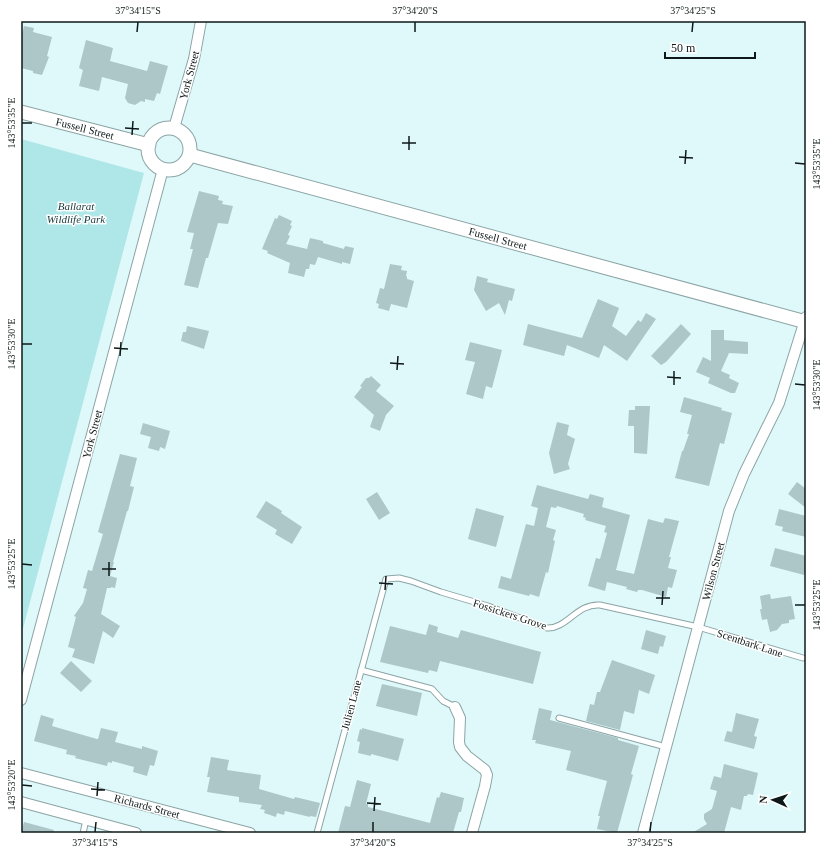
<svg xmlns="http://www.w3.org/2000/svg" width="827" height="854" viewBox="0 0 827 854" font-family="'Times New Roman',serif">
	<style>
		.green { fill: #afe7e9 }
		.building { fill: #adc6c7 }
		.lines { fill: none; stroke-linecap: round; stroke-linejoin: round }
		.service-casing { stroke: #8ca4a5; stroke-width: 7 }
		.minor-casing { stroke: #8ca4a5; stroke-width: 12 }
		.tertiary-casing { stroke: #8ca4a5; stroke-width: 15 }
		.service { stroke: #fff; stroke-width: 5 }
		.minor { stroke: #fff; stroke-width: 10 }
		.tertiary { stroke: #fff; stroke-width: 13 }
		.ticks { fill: none; stroke: #0e1818; stroke-width: 1.5 }
		.labels { text-anchor: middle; dominant-baseline: central; stroke-width: 3; stroke-linejoin: round; paint-order: stroke }
		.street-label { font-size: 11px; fill: #0e1818; stroke: #fff }
		.park-label { font-size: 11px; font-style: italic; fill: #18393b; stroke: #fff }
		.neatline { fill: none; stroke: #0e1818; stroke-width: 1.5 }
		.ticks-label { font-size: 10px; text-anchor: middle; fill: #0e1818 }
	</style>
	<rect width="100%" height="100%" fill="#dff9fa"/>
	<polygon class="green" points="21,139 144,173 21,636"/>
	<g class="building">
		<polygon points="24,26 34,28 33,32 52,37 47,56 49,57 42,75 33,73 33,71 21,68 21,38"/>
		<polygon points="86,40 113,48 110,61 147,71 150,61 168,66 160,94 157,93 154,101 145,99 145,102 141,101 135,105 128,103 125,98 128,84 102,77 99,91 79,86 83,70 79,68"/>
		<polygon points="199,191 219,196 218,200 223,201 222,204 233,206 228,224 218,223 208,258 206,258 198,288 184,285 193,249 190,249 194,233 187,232"/>
		<polygon points="279,215 292,221 290,225 292,226 288,235 290,236 286,244 307,249 310,238 323,241 323,243 344,249 345,246 354,248 350,264 342,262 342,264 318,257 315,265 310,264 309,269 306,269 304,277 288,273 290,263 267,253 268,251 262,249 275,218 277,219"/>
		<polygon points="390,264 402,266 401,270 407,271 406,276 407,277 407,279 414,281 407,308 391,304 389,311 378,308 379,304 376,303 380,288 384,289"/>
		<polygon points="477,276 488,279 487,282 515,289 512,301 509,300 505,315 499,303 486,311 474,290"/>
		<polygon points="598,299 619,308 612,326 626,336 638,320 641,322 646,313 656,319 627,361 604,345 599,358 567,345 564,356 523,345 528,324 582,338"/>
		<polygon points="681,324 691,334 666,362 661,365 651,356"/>
		<polygon points="187,326 209,331 204,349 181,341 183,332 186,332"/>
		<polygon points="711,330 724,330 724,340 748,342 748,354 729,353 721,371 730,375 729,378 739,383 735,393 731,393 708,383 710,378 696,372 703,357 711,361"/>
		<polygon points="470,342 502,350 492,388 486,386 483,399 466,394 475,362 465,360"/>
		<polygon points="371,376 381,385 376,391 394,406 386,415 380,431 370,427 374,415 354,397 362,387 360,386 366,378 369,378"/>
		<polygon points="684,397 722,408 721,410 732,413 724,444 720,443 709,486 675,478 682,451 683,451 689,434 687,434 692,415 680,412"/>
		<polygon points="635,406 650,406 647,454 634,453 634,426 628,426 629,410 635,410"/>
		<polygon points="557,422 569,425 567,435 575,439 568,464 570,469 554,474 549,453"/>
		<polygon points="143,423 170,431 165,449 160,447 159,451 148,448 151,437 140,434"/>
		<polygon points="120,454 137,458 130,486 134,487 128,511 127,511 113,562 114,562 110,576 117,578 115,588 111,587 111,588 107,588 101,614 120,626 113,638 103,631 94,664 72,657 75,649 68,647 76,617 74,616 83,603 87,589 83,588 88,570 92,571 103,534 98,532"/>
		<polygon points="797,482 806,489 806,508 788,494"/>
		<polygon points="537,485 588,499 590,494 604,498 602,507 630,515 616,570 634,574 648,519 663,523 665,518 679,521 669,557 671,557 668,568 677,570 672,588 668,587 666,597 642,590 638,590 637,592 626,589 627,587 607,582 605,591 588,586 596,558 600,559 607,533 604,532 606,526 585,520 586,518 583,517 584,514 557,506 556,508 551,507 546,527 556,530 553,540 555,541 548,573 546,572 539,597 530,594 529,596 498,588 501,576 511,579 526,524 534,526 538,508 531,506"/>
		<polygon points="377,492 390,513 379,520 366,499"/>
		<polygon points="266,501 282,511 281,513 302,527 292,544 275,534 277,530 256,517"/>
		<polygon points="476,508 504,516 496,547 468,539"/>
		<polygon points="779,509 806,516 806,537 782,531 783,527 775,525"/>
		<polygon points="775,548 806,556 806,569 804,575 770,566"/>
		<polygon points="770,594 771,599 791,596 795,619 789,620 789,623 782,624 777,630 770,632 767,619 762,620 760,609 762,609 760,596"/>
		<polygon points="429,624 438,627 437,632 458,638 461,630 541,652 533,684 440,661 437,672 429,670 428,673 380,662 390,626 426,635"/>
		<polygon points="646,630 666,636 663,647 660,646 658,654 641,649"/>
		<polygon points="612,660 655,675 649,694 639,690 634,714 624,711 620,730 586,721 590,704 594,705 597,692 600,692"/>
		<polygon points="71,661 92,681 81,692 60,673"/>
		<polygon points="382,684 422,693 417,716 376,706"/>
		<polygon points="539,708 552,711 550,720 618,738 618,740 639,746 631,774 633,775 617,833 597,829 600,816 598,816 607,781 566,770 571,751 535,743 536,740 532,740"/>
		<polygon points="736,713 759,719 754,736 757,737 754,749 724,741 727,731 732,732"/>
		<polygon points="41,715 54,719 52,726 97,739 98,739 101,728 118,732 115,742 142,749 142,746 158,751 154,766 150,765 147,776 133,772 134,767 112,761 112,763 108,762 107,766 75,758 76,756 66,754 67,750 34,741"/>
		<polygon points="362,728 404,739 398,761 371,754 371,756 358,753 360,742 357,741 360,729 362,730"/>
		<polygon points="211,757 229,760 227,770 261,775 259,789 294,799 295,797 320,803 316,817 310,816 310,817 285,811 284,815 277,813 276,817 264,813 265,810 260,809 262,805 239,802 239,797 207,792 210,777 207,777"/>
		<polygon points="724,764 758,773 753,795 748,794 747,796 744,796 741,810 731,807 724,833 692,833 707,824 704,819 704,814 712,809 717,791 710,789 714,776 721,778"/>
		<polygon points="357,780 371,784 366,804 368,804 368,807 430,823 437,797 439,798 441,792 464,798 461,812 459,812 453,833 338,833 345,806 350,807"/>
		<polygon points="24,822 54,830 53,833 21,833"/>
	</g>
	<g class="lines">
		<g class="service-casing">
			<g id="service">
				<polyline points="361,670 432,689 443,701 455,707"/>
				<polyline points="559,718 666,747"/>
				<polyline points="83,833 86,820"/>
				<path d="M 317,833 L 386,579 L 399,578 L 411,581 L 441,592 L 488,606 L 547,628 C 567,629 577,603 600,605 L 698,627 L 803,658"/>
			</g>
		</g>
		<g class="minor-casing">
			<g id="minor">
				<polyline points="174,128 194,59 201,21"/>
				<polyline points="21,700 163,169"/>
				<polyline points="455,707 460,718 459,742 460,747 467,756 485,770 487,775 485,786 472,833"/>
				<polyline points="21,773 250,833"/>
				<polyline points="21,802 136,833"/>
				<polyline points="643,833 729,511 744,474 779,403 806,317"/>
			</g>
		</g>
		<g class="tertiary-casing">
			<g id="tertiary">
				<path id="s1" d="M 21,112 L 149,145"/>
				<circle cx="169" cy="149" r="21"/>
				<path id="s2" d="M 190,155 L 806,322"/>
			</g>
		</g>
		<use href="#service" class="service"/>
		<use href="#minor" class="minor"/>
		<use href="#tertiary" class="tertiary"/>
	</g>
	<path class="ticks" d="M 137,32 L 138,22M 415,32 L 415,22M 692,32 L 693,22M 22,123 L 32,123M 125,128 L 139,129M 132,135 L 133,121M 402,143 L 416,143M 409,150 L 409,136M 679,157 L 693,158M 795,163 L 805,164M 685,164 L 686,150M 22,344 L 32,344M 114,348 L 128,349M 120,356 L 121,342M 390,363 L 404,364M 397,370 L 398,356M 667,377 L 681,378M 795,384 L 805,385M 674,385 L 674,371M 22,564 L 32,565M 102,569 L 116,569M 109,576 L 109,562M 379,583 L 393,584M 385,590 L 386,576M 656,598 L 670,598M 662,605 L 663,591M 795,605 L 805,605M 22,785 L 32,786M 91,789 L 105,790M 97,796 L 98,782M 367,803 L 381,804M 374,811 L 375,797M 95,832 L 96,822M 373,832 L 373,822M 650,832 L 651,822"/>
	<g class="labels">
		<g class="street-label">
			<text transform="translate(189 75) rotate(-75)">York Street</text>
			<text stroke="none"><textPath href="#s1" startOffset="66">Fussell Street</textPath></text>
			<text stroke="none"><textPath href="#s2" startOffset="319">Fussell Street</textPath></text>
			<text transform="translate(92 434) rotate(-75)">York Street</text>
			<text transform="translate(713 571) rotate(-75)">Wilson Street</text>
			<text transform="translate(510 614) rotate(18)">Fossickers Grove</text>
			<text transform="translate(750 643) rotate(18)">Scentbark Lane</text>
			<text transform="translate(351 705) rotate(-75)">Julien Lane</text>
			<text transform="translate(147 806) rotate(15)">Richards Street</text>
		</g>
		<g class="park-label">
			<text x="76" y="206">Ballarat<tspan x="76" dy="13">Wildlife Park</tspan></text>
		</g>
	</g>
	<rect width="827" height="854" fill="none" stroke="#ffffff" stroke-width="44"/>
	<g transform="translate(773 800) rotate(273)" stroke="#ffffff" stroke-width="3" paint-order="stroke">
	<path d="M0-3L7 15L0 10L-7 15Z" fill="#0e1818"/>
	<text y="-6" font-size="11" font-weight="bold" text-anchor="middle" fill="#0e1818">N</text>
	</g>
	<path d="M665 52v6h90v-6" fill="none" stroke="#0e1818" stroke-width="2"/>
	<text x="671" y="52" font-size="12" fill="#0e1818" stroke="#ffffff" stroke-width="3" paint-order="stroke">50 m</text>
	<rect x="22" y="22" width="783" height="810" class="neatline"/>
	<g class="ticks-label">
		<text x="138" y="14">37°34'15"S</text>
		<text x="415" y="14">37°34'20"S</text>
		<text x="693" y="14">37°34'25"S</text>
		<text transform="translate(11 123) rotate(-90)" y="4">143°53'35"E</text>
		<text transform="translate(816 164) rotate(-90)" y="4">143°53'35"E</text>
		<text transform="translate(11 344) rotate(-90)" y="4">143°53'30"E</text>
		<text transform="translate(816 385) rotate(-90)" y="4">143°53'30"E</text>
		<text transform="translate(11 564) rotate(-90)" y="4">143°53'25"E</text>
		<text transform="translate(816 605) rotate(-90)" y="4">143°53'25"E</text>
		<text transform="translate(11 785) rotate(-90)" y="4">143°53'20"E</text>
		<text x="95" y="846">37°34'15"S</text>
		<text x="373" y="846">37°34'20"S</text>
		<text x="650" y="846">37°34'25"S</text>
	</g>
</svg>
